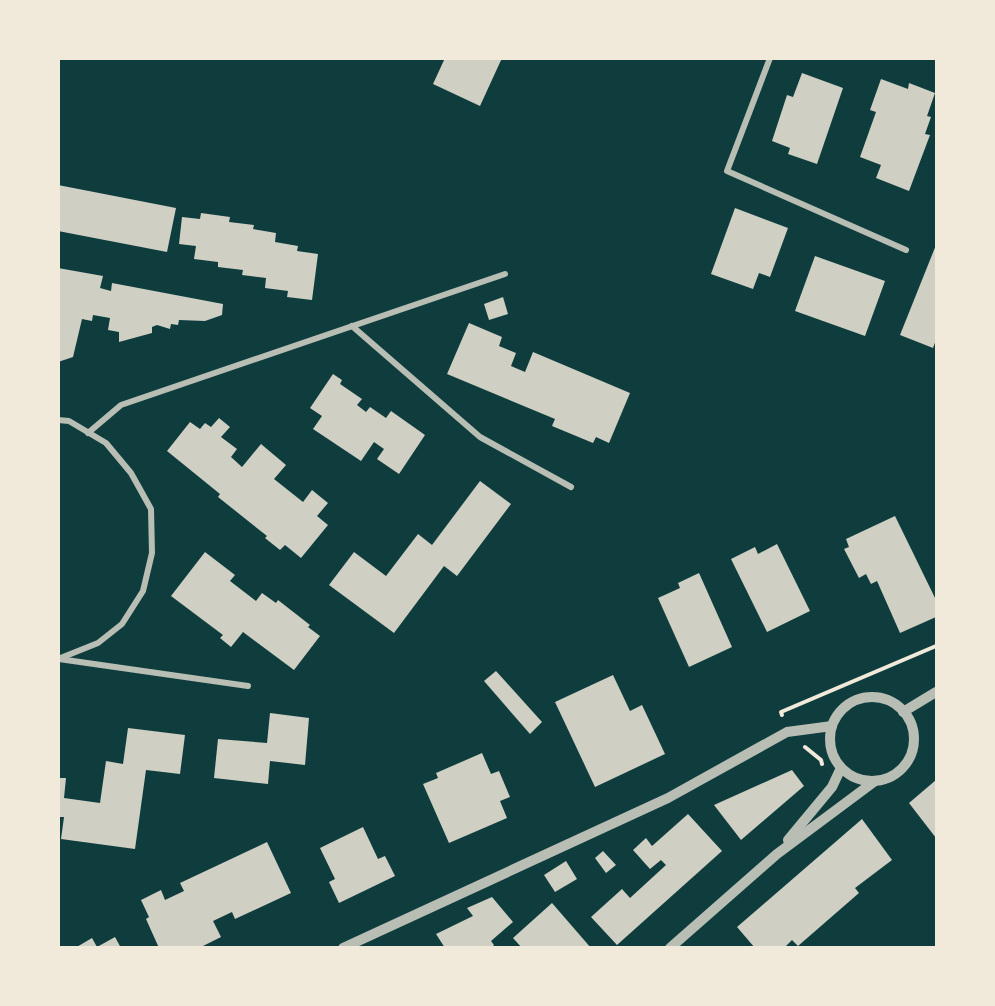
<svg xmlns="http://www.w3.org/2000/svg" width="995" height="1006" viewBox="0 0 995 1006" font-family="Montserrat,sans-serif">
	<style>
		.building { fill: #cfcfc3 }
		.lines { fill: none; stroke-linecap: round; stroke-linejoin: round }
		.path { stroke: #f1e9da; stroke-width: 4 }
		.minor { stroke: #b8beb3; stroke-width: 6 }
		.tertiary { stroke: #b8beb3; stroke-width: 10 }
	</style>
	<rect width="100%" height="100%" fill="#0f3d3e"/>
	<g class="building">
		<polygon points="445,58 502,58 480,106 433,84"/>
		<polygon points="802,73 843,88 817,164 788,154 790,148 772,141 787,95 793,97"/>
		<polygon points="881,79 908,89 909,83 935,93 927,116 931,117 925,134 930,135 909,191 876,178 881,165 860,157 876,112 870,110"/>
		<polygon points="58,185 176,208 167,252 58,231"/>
		<polygon points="735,208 788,228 770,277 759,273 753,289 711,274"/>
		<polygon points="201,213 230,217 229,222 254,225 253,229 276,233 275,242 298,246 297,251 318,254 312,300 287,297 288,291 265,288 266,278 242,275 243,270 218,267 218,262 194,259 196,246 179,244 182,217 200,219"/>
		<polygon points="936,245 936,340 933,348 900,335"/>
		<polygon points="815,256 885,281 865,336 795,311"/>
		<polygon points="58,268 103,276 100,288 111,291 112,283 223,304 222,315 205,321 179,320 178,325 171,324 170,329 157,325 152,327 152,333 119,342 119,332 108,330 110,318 93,315 92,321 82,319 73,357 58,362"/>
		<polygon points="503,297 508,314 489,320 484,304"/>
		<polygon points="469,323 502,337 499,346 516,353 511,366 525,372 533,352 630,393 609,443 596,437 593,443 552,426 555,419 447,374"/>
		<polygon points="333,374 342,380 340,384 362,399 357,405 366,412 370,407 386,418 391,411 425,435 399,474 377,459 384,449 374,442 361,461 313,429 322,416 310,408"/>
		<polygon points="219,418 230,427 221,437 237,449 231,457 242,467 261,444 286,465 274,479 303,502 312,490 328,503 317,516 328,525 301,558 285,545 280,550 265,538 267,536 218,497 220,494 167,451 190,422 200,429 205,423 211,427"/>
		<polygon points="480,481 511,504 457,576 444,566 394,633 329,585 354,552 386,576 418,534 432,545"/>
		<polygon points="895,516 936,600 936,617 900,633 877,581 871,584 866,574 859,578 844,549 849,547 846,539"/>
		<polygon points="777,544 810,611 767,632 731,559 755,547 758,554"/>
		<polygon points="205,552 235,575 230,581 256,601 262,593 276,603 278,600 310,625 308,627 320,636 294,670 243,632 231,647 220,638 223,635 171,596"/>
		<polygon points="699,573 732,647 689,667 658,598 680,588 678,583"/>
		<polygon points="496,671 542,722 530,734 484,681"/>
		<polygon points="613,675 630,711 642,705 665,754 595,787 555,702"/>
		<polygon points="270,713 309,718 305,765 270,761 268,784 214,778 218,739 267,743"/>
		<polygon points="128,728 185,735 180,774 146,770 135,849 61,839 64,817 58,817 58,778 66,778 64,798 100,803 106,761 123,764"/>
		<polygon points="482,753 491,774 499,771 510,797 500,801 507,818 449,843 423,784 438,778 436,773"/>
		<polygon points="792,770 804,786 741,840 714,805"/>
		<polygon points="936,780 936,838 909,803"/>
		<polygon points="688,814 722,851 617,945 591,917 622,889 630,898 666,865 661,860 650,869 633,850 646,838 652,846"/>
		<polygon points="862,819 892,860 855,888 859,893 798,946 792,940 784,948 755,948 737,927"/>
		<polygon points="363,827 378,859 385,856 395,876 339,903 329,882 335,879 320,848"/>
		<polygon points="267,842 291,893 235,919 232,912 213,921 221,937 199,948 159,948 146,919 149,917 141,900 161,890 165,900 184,891 180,883"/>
		<polygon points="603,851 616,865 606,873 595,858"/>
		<polygon points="566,861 577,879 555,892 544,875"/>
		<polygon points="492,897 513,922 491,941 494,945 491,948 445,948 436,934 473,916 467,908"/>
		<polygon points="552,903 591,948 522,948 513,938"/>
		<polygon points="115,937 121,948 75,948 92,938 97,947"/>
	</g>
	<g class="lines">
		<g class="path">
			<polyline points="782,715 781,712 936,646"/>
			<polyline points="805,747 821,760 822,764"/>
		</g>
		<g class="minor">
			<polyline points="770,58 727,171 906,250"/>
			<polyline points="352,326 480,437 571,487"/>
			<polyline points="58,420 69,421 106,443 131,473 151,509 152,553 143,591 122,624 98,643 58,659"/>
			<polyline points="88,433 121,405 505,274"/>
			<polyline points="59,659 248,686"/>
		</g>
		<g class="tertiary">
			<circle cx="872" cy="739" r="42"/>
			<polyline points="903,712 936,692"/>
			<polyline points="788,840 832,787 841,768"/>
			<polyline points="343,948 668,798 787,732 832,726"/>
			<polyline points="670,948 777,854 875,781"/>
		</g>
	</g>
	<rect width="995" height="1006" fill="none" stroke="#f1e9da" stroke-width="120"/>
</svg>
